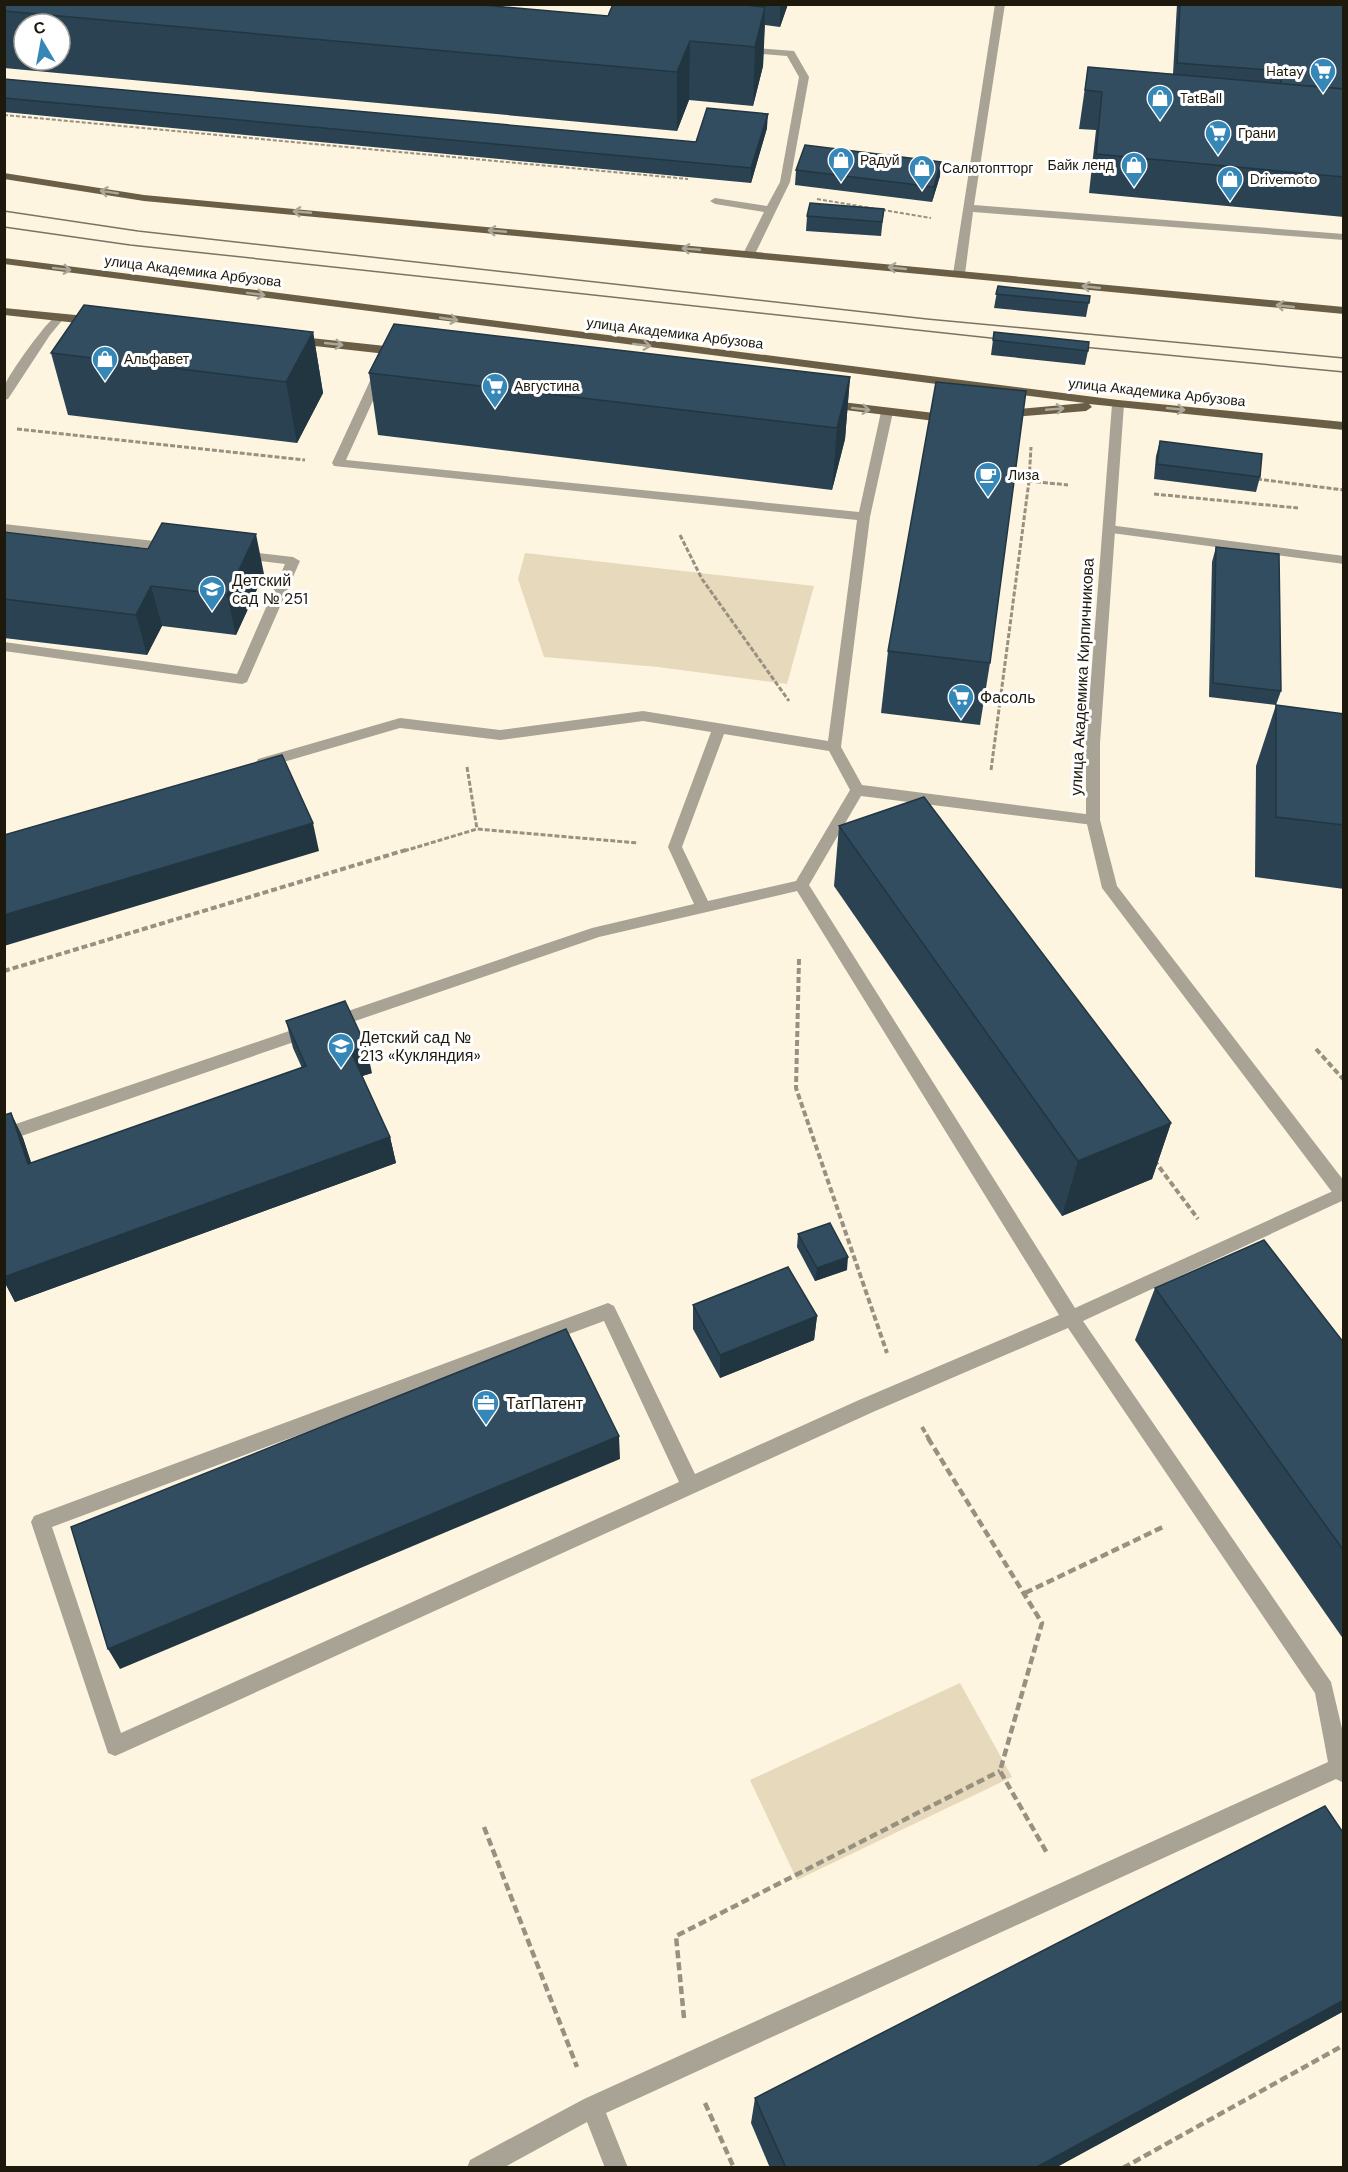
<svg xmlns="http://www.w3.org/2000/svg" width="1348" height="2172" viewBox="0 0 1348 2172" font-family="'DM Sans',sans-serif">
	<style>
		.green { fill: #e7d9bb }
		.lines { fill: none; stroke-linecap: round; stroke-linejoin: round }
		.path-far3 { stroke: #989181; stroke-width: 2; stroke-dasharray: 4 2; stroke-linecap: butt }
		.path-far2 { stroke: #989181; stroke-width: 3; stroke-dasharray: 5 2; stroke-linecap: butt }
		.path-far1 { stroke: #989181; stroke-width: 4; stroke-dasharray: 6 3; stroke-linecap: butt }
		.path { stroke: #989181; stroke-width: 4.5; stroke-dasharray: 8 4; stroke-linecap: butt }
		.service { fill: #a9a395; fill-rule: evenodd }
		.tertiary { fill: #a9a395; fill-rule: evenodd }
		.primary { fill: #6a5f46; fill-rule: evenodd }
		.tram { stroke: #7a7364; stroke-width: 1.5 }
		.wall { fill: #2a4252; fill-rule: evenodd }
		.shaded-wall { fill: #223642 }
		.building { fill: #314d5f; stroke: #223642; stroke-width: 1.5 }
		.oneway { stroke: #ada799 }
		.labels { text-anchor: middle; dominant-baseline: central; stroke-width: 6; stroke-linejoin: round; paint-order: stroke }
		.far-poi-label { font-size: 14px; fill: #1e190d; stroke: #fff; text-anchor: start }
		.far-street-label { font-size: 14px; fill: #1e190d; stroke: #fff }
		.poi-label { font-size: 16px; fill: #1e190d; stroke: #fff; text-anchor: start }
		.street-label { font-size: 16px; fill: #1e190d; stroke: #fff }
	</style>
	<rect width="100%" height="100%" fill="#fef5e1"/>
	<g class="green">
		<polygon points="525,553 814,586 787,684 658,667 544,657 518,579"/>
		<polygon points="960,1683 1012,1777 797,1880 750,1780"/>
	</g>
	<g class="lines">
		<g class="path-far3">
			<polyline points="4,115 688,179"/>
			<polyline points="817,199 931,218"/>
		</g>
		<g class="path-far2">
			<polyline points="17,429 305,460"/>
			<polyline points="1257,479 1344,490"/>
			<polyline points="1029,481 1068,485"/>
			<polyline points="1154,494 1298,508"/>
			<polyline points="680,535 702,579 789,701"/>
			<polyline points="467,767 477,829"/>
			<polyline points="991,770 1029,481 1031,447"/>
			<polyline points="404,851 477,829 638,843"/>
		</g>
		<g class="path-far1">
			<polyline points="799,959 796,1088 887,1353"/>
			<polyline points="4,971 409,849"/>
			<polyline points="1316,1049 1344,1080"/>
			<polyline points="1154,1160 1198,1219"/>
			<polyline points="922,1427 929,1439"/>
		</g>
		<g class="path">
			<polyline points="928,1438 1042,1623 1000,1771 1047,1853"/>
			<polyline points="1025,1593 1165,1526"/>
			<polyline points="484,1827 577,2067"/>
			<polyline points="684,2018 676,1936 1000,1771"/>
			<polyline points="705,2103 734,2168"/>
			<polyline points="1123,2168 1344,2045"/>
		</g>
		<g class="service">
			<polygon points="995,4 1005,4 974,205 1344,234 1344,240 973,212 965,274 959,277 955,276 953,274"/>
			<polygon points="742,47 794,51 809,77 790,182 755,254 749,257 743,254 764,212 715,204 710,201 715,198 767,206 780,182 799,77 787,56 738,52 738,48"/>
			<path d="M 59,314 L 65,317 L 50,335 L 8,399 L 4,400 C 4,395 4,389 5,385 C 9,374 49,317 59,314 Z"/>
			<path d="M 381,366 L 387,370 L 346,460 L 859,512 L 881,412 L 887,408 L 891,409 L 893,412 L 870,517 L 841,747 L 862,785 L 1093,815 L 1100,820 L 1093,825 L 861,796 L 809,885 L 1075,1308 L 1344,1186 L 1344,1200 L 1083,1321 L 1331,1682 L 1344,1737 L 1344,1783 L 1336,1779 L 606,2113 L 628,2168 L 605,2168 L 587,2122 L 503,2168 L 467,2168 L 470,2160 L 584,2099 L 1328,1762 L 1315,1693 L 1068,1328 L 873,1412 L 122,1753 L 115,1756 L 108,1753 L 31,1522 L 34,1516 L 608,1303 L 614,1306 L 695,1474 L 859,1400 L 1059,1315 L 797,891 L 599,937 L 4,1142 L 4,1128 L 592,928 L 694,904 L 668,847 L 711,732 L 643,721 L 500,740 L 400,728 L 263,768 L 256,763 L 258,759 L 400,718 L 500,730 L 643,711 L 828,741 L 857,520 L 334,466 L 332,463 L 375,370 ZM 724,734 L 829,751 L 850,790 L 796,881 L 708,901 L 682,847 ZM 604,1321 L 679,1482 L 121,1733 L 52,1527 Z"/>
			<polygon points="4,524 172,543 179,547 172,551 4,532"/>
			<polygon points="1109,525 1344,556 1344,564 1104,532 1103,529"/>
			<polygon points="240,551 293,557 300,561 247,682 242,684 4,651 4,642 237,674 285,564 235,558 233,555"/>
		</g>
		<polygon class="tertiary" points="1118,400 1124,404 1100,743 1100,820 1117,886 1344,1181 1344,1202 1338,1200 1102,888 1086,820 1086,743 1112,404"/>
		<g class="primary">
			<polygon points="4,173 144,195 1344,307 1344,314 144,201 4,179"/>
			<polygon points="4,258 1118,400 1344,422 1344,430 1089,404 1092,407 1086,411 1001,418 997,417 997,411 1085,403 4,264"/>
			<polygon points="4,308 96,317 102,321 96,325 4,315"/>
			<polygon points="292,336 404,348 410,352 404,356 288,343 288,337"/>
			<polygon points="825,400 951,415 957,419 951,423 821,407 821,401"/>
		</g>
		<g class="tram">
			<polyline points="4,211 138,231 927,319 1344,358"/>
			<polyline points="4,227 130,245 1009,340"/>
			<polyline points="1072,346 1344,372"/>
		</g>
	</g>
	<g class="wall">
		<path d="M 4,4 L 608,16 L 613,4 L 788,4 L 780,27 L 765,25 L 763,66 L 753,106 L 689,100 L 677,131 L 4,68 ZM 24,24 L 60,24 L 60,60 L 24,60 Z"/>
		<polygon points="1177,4 1344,4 1344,217 1089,193 1096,130 1079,129 1088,67 1173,74"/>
		<polygon points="4,79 696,142 767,128 751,183 4,112"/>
		<polygon points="796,170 940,176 932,202 795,185"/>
		<polygon points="884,209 881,236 806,231 807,216"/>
		<polygon points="998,286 1090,296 1086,317 994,308"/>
		<polygon points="313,332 323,393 297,443 68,415 51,353"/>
		<polygon points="994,332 1088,351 1085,365 991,355"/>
		<polygon points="369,373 850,377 845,439 832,490 378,435"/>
		<polygon points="1160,441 1260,477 1256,492 1154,479 1156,456"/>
		<polygon points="4,532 264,574 236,635 162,626 147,655 4,638"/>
		<polygon points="1216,547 1281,691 1276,705 1344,714 1344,889 1255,877 1256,766 1276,705 1209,697 1212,562"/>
		<polygon points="888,651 990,663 980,725 881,713"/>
		<polygon points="839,826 1171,1123 1152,1179 1062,1216 834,886"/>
		<polygon points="286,1021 372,1073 362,1076 390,1137 396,1163 15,1302 4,1281 4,1115 11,1113 23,1138 31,1163 302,1068 293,1048"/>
		<polygon points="798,1234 847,1270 815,1281 797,1247"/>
		<polygon points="1155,1288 1344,1343 1344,1640 1135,1340"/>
		<polygon points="693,1305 817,1316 814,1340 720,1378 693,1329"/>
		<polygon points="1344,1834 1344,2011 1055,2168 770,2168 751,2123 755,2098"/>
	</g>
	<g class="shaded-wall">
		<polygon points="780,4 788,4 780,27"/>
		<polygon points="765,7 763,66 753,106 755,47"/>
		<polygon points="690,41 689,100 677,131 677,72"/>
		<polygon points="768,114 767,128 751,183 751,168"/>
		<polygon points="941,162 940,176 932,202 934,187"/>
		<polygon points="313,332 323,393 297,443 286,382"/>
		<polygon points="850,377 845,439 832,490 837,428"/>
		<polygon points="256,534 264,574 236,635 227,595"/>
		<polygon points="151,586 162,626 147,655 136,615"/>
		<polygon points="313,823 319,851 4,946 4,915"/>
		<polygon points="366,1046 372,1073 356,1078 351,1052"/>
		<polygon points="11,1113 23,1138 40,1189 28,1164"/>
		<polygon points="1171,1123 1152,1179 1062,1216 1078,1161"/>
		<polygon points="390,1137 396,1163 15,1302 4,1281 4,1277"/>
		<polygon points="848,1257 847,1270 815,1281 817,1268"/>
		<polygon points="817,1316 814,1340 720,1378 720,1355"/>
		<polygon points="619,1436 620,1459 120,1669 108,1649"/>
		<polygon points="1344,2000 1344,2011 1055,2168 1035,2168"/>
	</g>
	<g class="building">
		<polygon points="4,4 471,4 608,16 613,4 735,4 765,7 755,47 690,41 677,72 4,11"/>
		<polygon points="1180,4 1344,4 1344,89 1281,84 1281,71 1177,63"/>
		<polygon points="1088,67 1344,89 1344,177 1096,154 1102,92 1085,90"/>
		<polygon points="4,79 696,142 707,108 768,114 751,168 4,98"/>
		<polygon points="805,145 941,162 934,187 796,170"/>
		<polygon points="810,203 884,209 882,222 807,216"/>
		<polygon points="998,286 1090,296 1089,303 996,294"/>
		<polygon points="84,305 313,332 286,382 51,353"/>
		<polygon points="394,324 850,377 837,428 369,373"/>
		<polygon points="994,332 1089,342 1088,351 993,340"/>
		<polygon points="936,382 1026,391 990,663 888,651"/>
		<polygon points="1160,441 1262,454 1260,477 1157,464"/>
		<polygon points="162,523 256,534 227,595 151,586 136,615 4,599 4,532 148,549"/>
		<polygon points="1216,547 1279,554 1281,691 1213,683"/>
		<polygon points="1276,705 1344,714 1344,825 1276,817"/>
		<polygon points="282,755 313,823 4,915 4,835"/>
		<polygon points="924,797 1171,1123 1078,1161 839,826"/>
		<polygon points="345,1001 366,1046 351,1052 390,1137 4,1277 4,1115 11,1113 28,1164 306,1066 286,1021"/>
		<polygon points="830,1223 848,1257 817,1268 798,1234"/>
		<polygon points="1264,1240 1344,1343 1344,1551 1155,1288"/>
		<polygon points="788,1267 817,1316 720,1355 693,1305"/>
		<polygon points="566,1329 619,1436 108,1649 71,1527"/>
		<polygon points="1325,1806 1344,1834 1344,2000 1035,2168 786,2168 755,2098"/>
	</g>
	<defs><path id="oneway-shaft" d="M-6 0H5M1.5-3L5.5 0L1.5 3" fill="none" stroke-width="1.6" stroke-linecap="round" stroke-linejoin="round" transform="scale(1.5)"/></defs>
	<g class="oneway">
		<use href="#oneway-shaft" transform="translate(109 192) rotate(-171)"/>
		<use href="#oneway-shaft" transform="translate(302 212) rotate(-175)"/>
		<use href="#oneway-shaft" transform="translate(497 231) rotate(-175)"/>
		<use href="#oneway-shaft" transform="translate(691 249) rotate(-175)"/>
		<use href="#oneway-shaft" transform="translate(897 268) rotate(-174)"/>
		<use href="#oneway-shaft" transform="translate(62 269) rotate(7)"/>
		<use href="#oneway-shaft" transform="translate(1091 287) rotate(-174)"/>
		<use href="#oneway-shaft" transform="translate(256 294) rotate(7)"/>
		<use href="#oneway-shaft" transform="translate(1285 306) rotate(-174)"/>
		<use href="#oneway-shaft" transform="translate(449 319) rotate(8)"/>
		<use href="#oneway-shaft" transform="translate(334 344) rotate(6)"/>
		<use href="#oneway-shaft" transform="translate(642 345) rotate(7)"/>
		<use href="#oneway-shaft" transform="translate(861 409) rotate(7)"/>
		<use href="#oneway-shaft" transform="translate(1055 409) rotate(-5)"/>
		<use href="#oneway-shaft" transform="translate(1176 409) rotate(6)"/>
	</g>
	<defs>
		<g id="supermarket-pin" transform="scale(1.35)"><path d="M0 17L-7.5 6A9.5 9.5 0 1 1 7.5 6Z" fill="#3587b8" stroke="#fff"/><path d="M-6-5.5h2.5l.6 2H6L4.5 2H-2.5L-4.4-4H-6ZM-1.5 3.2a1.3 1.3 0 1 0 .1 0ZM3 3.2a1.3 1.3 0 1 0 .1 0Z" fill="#fff"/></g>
		<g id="shop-pin" transform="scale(1.35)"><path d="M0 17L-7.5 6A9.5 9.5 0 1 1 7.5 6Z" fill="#3587b8" stroke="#fff"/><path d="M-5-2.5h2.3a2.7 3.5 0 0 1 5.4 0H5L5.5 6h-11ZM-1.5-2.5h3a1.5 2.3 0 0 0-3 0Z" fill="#fff"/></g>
		<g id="cafe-pin" transform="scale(1.35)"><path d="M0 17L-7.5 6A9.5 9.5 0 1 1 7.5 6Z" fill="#3587b8" stroke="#fff"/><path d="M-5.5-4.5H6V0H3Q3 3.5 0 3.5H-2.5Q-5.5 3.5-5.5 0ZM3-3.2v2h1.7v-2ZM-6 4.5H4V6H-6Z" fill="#fff"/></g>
		<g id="school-pin" transform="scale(1.35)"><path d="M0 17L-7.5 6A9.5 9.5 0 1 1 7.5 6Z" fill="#3587b8" stroke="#fff"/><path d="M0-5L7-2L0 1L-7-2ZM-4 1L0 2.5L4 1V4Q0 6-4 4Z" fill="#fff"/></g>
		<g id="office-pin" transform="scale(1.35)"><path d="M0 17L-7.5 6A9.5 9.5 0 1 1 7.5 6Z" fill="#3587b8" stroke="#fff"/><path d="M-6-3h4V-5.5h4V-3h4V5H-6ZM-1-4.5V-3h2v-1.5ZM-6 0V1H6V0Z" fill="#fff"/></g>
	</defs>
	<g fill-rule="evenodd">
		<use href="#supermarket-pin" x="1323" y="71"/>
		<use href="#shop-pin" x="1160" y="98"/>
		<use href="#supermarket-pin" x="1218" y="133"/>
		<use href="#shop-pin" x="841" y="160"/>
		<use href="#shop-pin" x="1134" y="165"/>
		<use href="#shop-pin" x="922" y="168"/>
		<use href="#shop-pin" x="1230" y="179"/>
		<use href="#shop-pin" x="105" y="359"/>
		<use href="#supermarket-pin" x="495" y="386"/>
		<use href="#cafe-pin" x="988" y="475"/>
		<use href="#school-pin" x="212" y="589"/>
		<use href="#supermarket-pin" x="961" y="697"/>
		<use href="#school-pin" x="341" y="1046"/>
		<use href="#office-pin" x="486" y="1403"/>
	</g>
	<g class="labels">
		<g class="far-poi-label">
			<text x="1304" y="71" text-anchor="end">Hatay</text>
			<text x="1180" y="98">TatBall</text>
			<text x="1238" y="133">Грани</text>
			<text x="860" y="160">Радуй</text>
			<text x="1114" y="165" text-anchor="end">Байк ленд</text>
			<text x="942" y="168">Салютоптторг</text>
			<text x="1250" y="179">Drivemoto</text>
			<text x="124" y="359">Альфавет</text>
			<text x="514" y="386">Августина</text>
			<text x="1008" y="475">Лиза</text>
		</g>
		<g class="far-street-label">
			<text transform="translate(193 271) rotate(7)">улица Академика Арбузова</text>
			<text transform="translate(675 333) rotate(7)">улица Академика Арбузова</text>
			<text transform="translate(1157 392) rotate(6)">улица Академика Арбузова</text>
		</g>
		<g class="poi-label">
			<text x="232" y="580">Детский<tspan x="232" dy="18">сад № 251</tspan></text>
			<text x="980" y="697">Фасоль</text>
			<text x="360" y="1037">Детский сад №<tspan x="360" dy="18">213 «Кукляндия»</tspan></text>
			<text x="506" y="1403">ТатПатент</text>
		</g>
		<g class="street-label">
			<text transform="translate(1082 677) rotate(-87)">улица Академика Кирпичникова</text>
		</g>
	</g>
	<rect width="1348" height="2172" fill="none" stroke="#1e190d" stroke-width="12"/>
	<g transform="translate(42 42) rotate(350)"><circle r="28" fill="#ffffff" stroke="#a5a39e" stroke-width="1.5"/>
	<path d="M0-4.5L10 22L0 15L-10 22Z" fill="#3587b8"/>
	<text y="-9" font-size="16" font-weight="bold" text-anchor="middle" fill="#1e190d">С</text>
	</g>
</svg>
